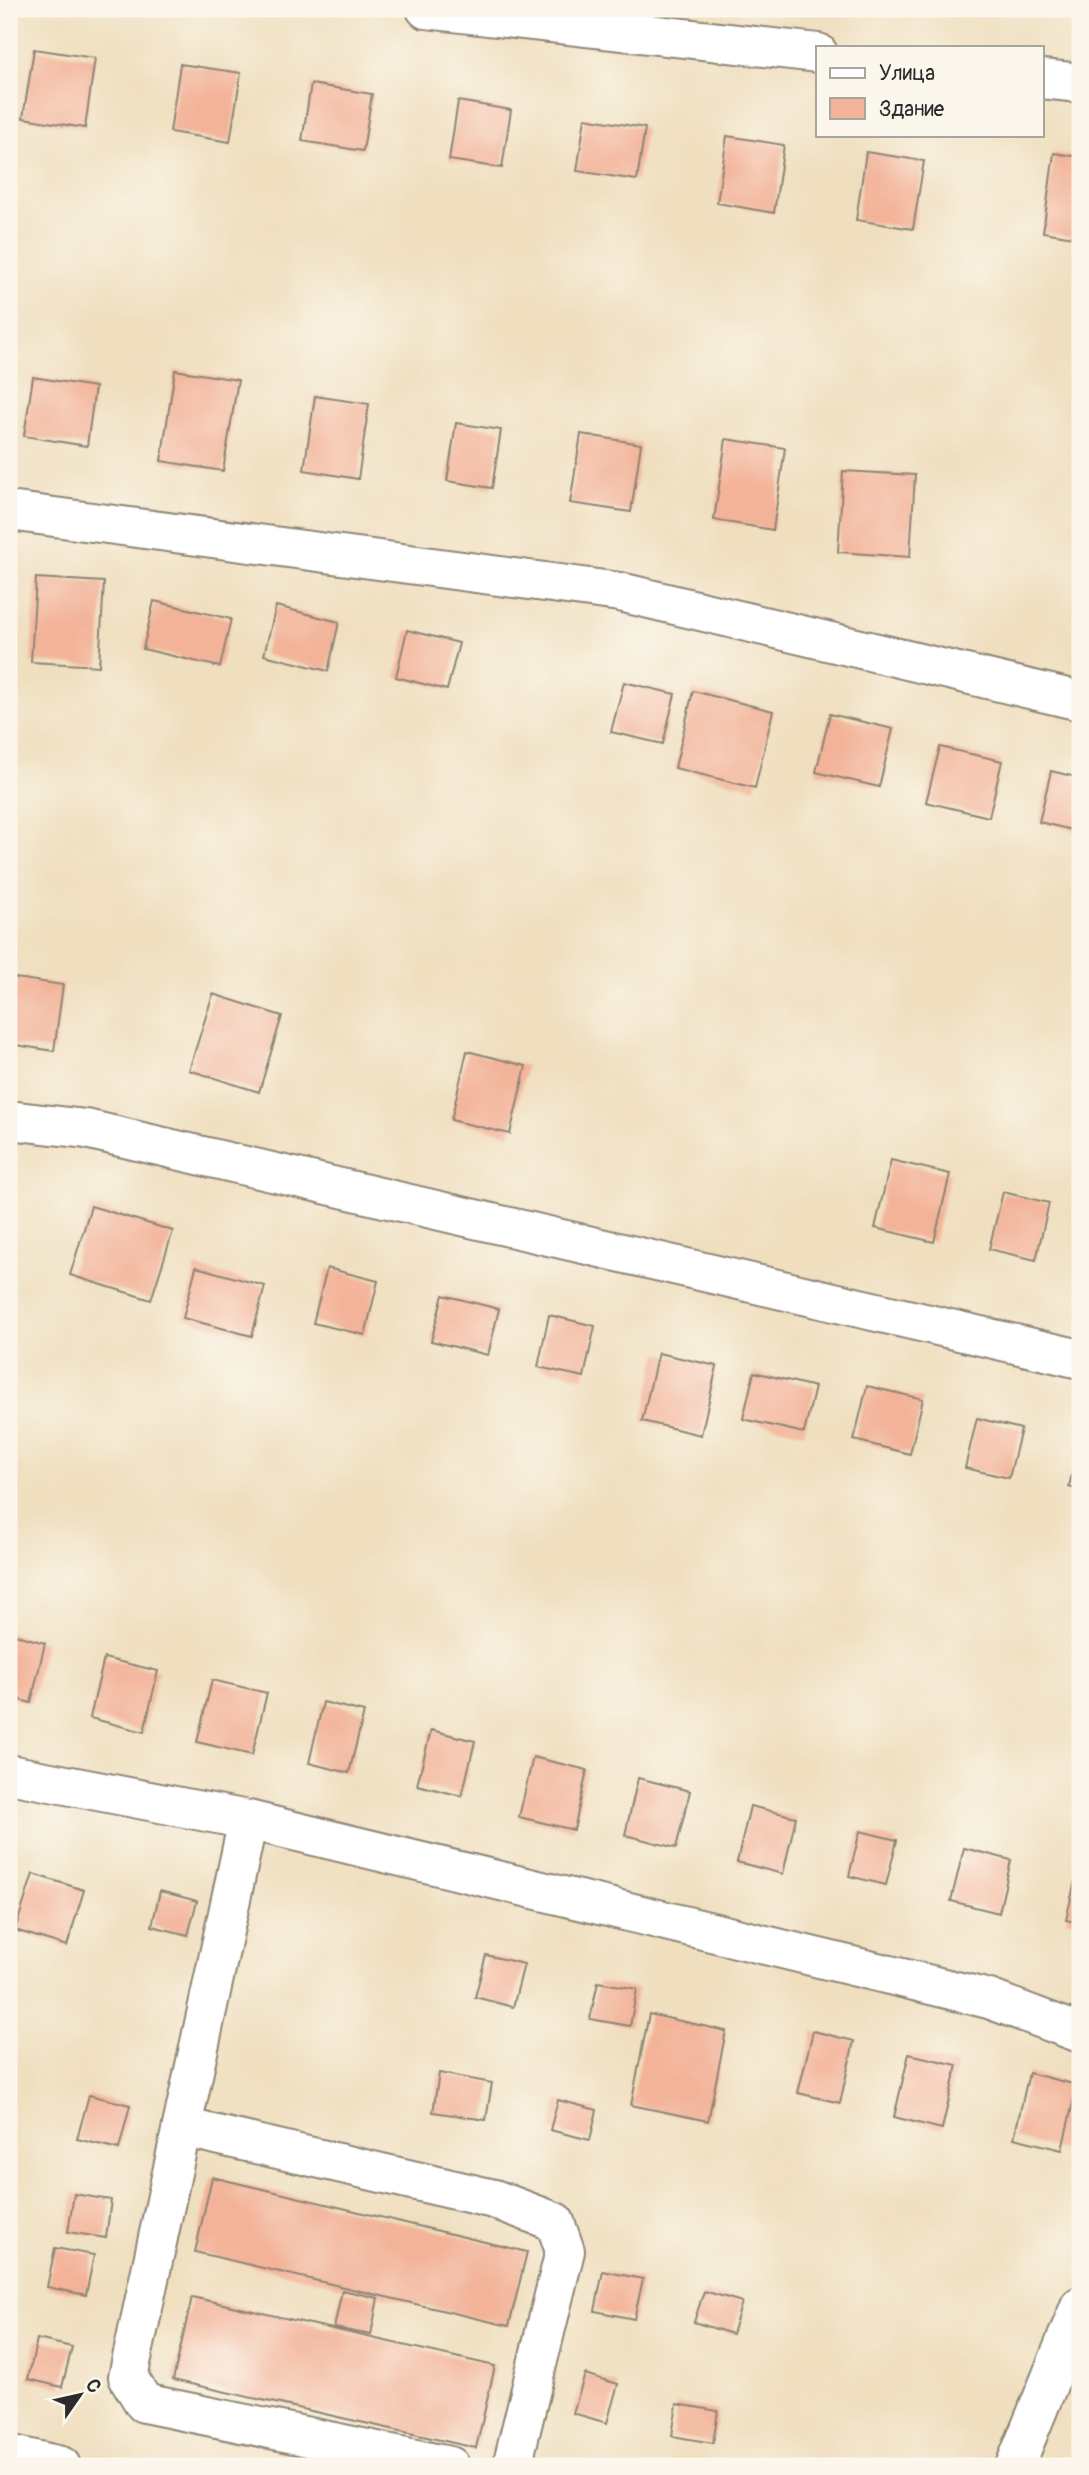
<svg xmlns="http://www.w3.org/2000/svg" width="1089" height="2475" viewBox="0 0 1089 2475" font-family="Pangolin,sans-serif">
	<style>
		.building { fill: #f3b399 }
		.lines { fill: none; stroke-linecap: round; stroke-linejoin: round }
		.minor-casing { stroke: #8e8575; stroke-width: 42 }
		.minor { stroke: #fff; stroke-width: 38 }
	</style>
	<rect width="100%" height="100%" fill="#fbf7ec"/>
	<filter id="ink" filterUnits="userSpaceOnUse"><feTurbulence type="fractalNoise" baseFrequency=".0143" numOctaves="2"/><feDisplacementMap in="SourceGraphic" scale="14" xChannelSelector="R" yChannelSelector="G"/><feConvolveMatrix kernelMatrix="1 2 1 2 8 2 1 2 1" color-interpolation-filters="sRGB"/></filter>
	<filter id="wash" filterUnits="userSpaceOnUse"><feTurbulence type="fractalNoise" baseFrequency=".00686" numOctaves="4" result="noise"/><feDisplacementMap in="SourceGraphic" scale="28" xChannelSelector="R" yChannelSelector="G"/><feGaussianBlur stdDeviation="1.57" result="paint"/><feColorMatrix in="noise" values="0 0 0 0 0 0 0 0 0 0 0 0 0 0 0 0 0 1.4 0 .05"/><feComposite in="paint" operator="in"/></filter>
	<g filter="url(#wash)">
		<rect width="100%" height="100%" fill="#f0dfbf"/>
		<g id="blocks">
			<g class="building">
				<polygon points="34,49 95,58 85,128 23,118"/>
				<polygon points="180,64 241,73 230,142 170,132"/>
				<polygon points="311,84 372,94 363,151 302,141"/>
				<polygon points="458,101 511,110 502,168 449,160"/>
				<polygon points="585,118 645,128 637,180 577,171"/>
				<polygon points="727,136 784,145 774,213 717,203"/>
				<polygon points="866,152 924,161 913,229 856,220"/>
				<polygon points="1054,153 1080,157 1080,238 1043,232"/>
				<polygon points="175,370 238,380 223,471 161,461"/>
				<polygon points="33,377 95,387 87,446 24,436"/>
				<polygon points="315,396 369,404 358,479 304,470"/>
				<polygon points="456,423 501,430 492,488 447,481"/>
				<polygon points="581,434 641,444 631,512 570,503"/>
				<polygon points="726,439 785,448 773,530 714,520"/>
				<polygon points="843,471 915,475 910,557 838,552"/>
				<polygon points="36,578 104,582 99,666 31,662"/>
				<polygon points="154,601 231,619 220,667 143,649"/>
				<polygon points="276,606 339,622 328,671 264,655"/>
				<polygon points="407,630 459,643 447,690 396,677"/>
				<polygon points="624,682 675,694 663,744 611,732"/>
				<polygon points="693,691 773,711 755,788 675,768"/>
				<polygon points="830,714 893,729 879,787 816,772"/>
				<polygon points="940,747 1002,761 989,817 926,802"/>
				<polygon points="1051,771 1080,778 1080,832 1039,822"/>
				<polygon points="9,977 63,985 54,1051 9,1044"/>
				<polygon points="213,994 282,1016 259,1092 189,1070"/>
				<polygon points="467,1051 526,1066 510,1134 451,1120"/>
				<polygon points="891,1160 950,1174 934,1242 875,1228"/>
				<polygon points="1003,1192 1049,1203 1036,1260 989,1249"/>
				<polygon points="91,1206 173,1231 151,1300 70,1275"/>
				<polygon points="196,1267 265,1286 252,1336 183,1318"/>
				<polygon points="327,1268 378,1281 365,1335 313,1323"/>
				<polygon points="443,1295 499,1309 488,1355 431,1341"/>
				<polygon points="549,1315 595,1326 584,1377 538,1367"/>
				<polygon points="658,1353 717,1366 701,1435 642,1421"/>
				<polygon points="754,1372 815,1387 804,1433 743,1419"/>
				<polygon points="867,1386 923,1399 910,1454 854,1440"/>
				<polygon points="977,1418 1021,1429 1009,1478 965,1468"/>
				<polygon points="1079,1441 1080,1441 1080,1490 1069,1487"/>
				<polygon points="9,1633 45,1643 31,1703 9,1697"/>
				<polygon points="104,1658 158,1671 144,1732 90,1718"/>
				<polygon points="212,1680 267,1693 252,1755 197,1742"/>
				<polygon points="323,1702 364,1712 349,1773 309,1763"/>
				<polygon points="431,1730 475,1741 462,1796 417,1785"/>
				<polygon points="533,1757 587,1770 574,1830 519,1817"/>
				<polygon points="638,1778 690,1791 676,1848 625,1835"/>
				<polygon points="750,1806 796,1817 783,1874 737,1862"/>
				<polygon points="860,1831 897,1840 886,1885 849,1876"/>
				<polygon points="964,1848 1011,1860 999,1913 951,1901"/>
				<polygon points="1077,1872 1080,1872 1080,1923 1066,1920"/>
				<polygon points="33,1874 84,1890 67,1946 15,1930"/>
				<polygon points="160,1891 197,1901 188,1935 152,1926"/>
				<polygon points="486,1955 524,1964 513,2007 475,1997"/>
				<polygon points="598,1982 637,1989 630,2026 590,2019"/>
				<polygon points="649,2014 726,2031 708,2121 631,2105"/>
				<polygon points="813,2031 854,2041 840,2103 798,2093"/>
				<polygon points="909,2054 957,2065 942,2129 894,2117"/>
				<polygon points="439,2073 492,2083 486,2120 433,2112"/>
				<polygon points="1029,2073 1077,2085 1062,2150 1014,2138"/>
				<polygon points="89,2095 130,2105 119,2149 77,2139"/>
				<polygon points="558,2100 597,2110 590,2140 550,2130"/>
				<polygon points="212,2177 527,2252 509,2326 195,2252"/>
				<polygon points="74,2194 111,2200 106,2238 68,2232"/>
				<polygon points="55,2248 94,2255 86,2295 47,2287"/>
				<polygon points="603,2271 643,2279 634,2319 595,2311"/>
				<polygon points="342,2290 378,2298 371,2335 334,2328"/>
				<polygon points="704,2291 742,2302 732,2334 694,2322"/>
				<polygon points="192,2297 495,2366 476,2448 173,2380"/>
				<polygon points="37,2339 72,2347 62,2387 28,2379"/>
				<polygon points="585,2374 618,2384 607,2423 573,2413"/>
				<polygon points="677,2404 718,2411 713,2443 672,2436"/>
			</g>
		</g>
	</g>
	<g filter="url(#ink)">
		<use href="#blocks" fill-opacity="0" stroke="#8e8575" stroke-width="2"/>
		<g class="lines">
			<g class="minor-casing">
				<g id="minor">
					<polyline points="426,9 818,53"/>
					<polyline points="1042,79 1080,83"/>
					<polyline points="9,511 620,592 1080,701"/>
					<polyline points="9,1120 86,1129 1080,1359"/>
					<polyline points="9,1774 248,1820 989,1999 1080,2033"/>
					<polyline points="248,1820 128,2377 144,2403 450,2466"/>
					<polyline points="182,2127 494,2199 555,2222 565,2251 512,2466"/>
					<polyline points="9,2454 61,2466"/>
					<polyline points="1015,2466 1080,2306"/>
				</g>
			</g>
			<use href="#minor" class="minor"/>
		</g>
	</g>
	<rect width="1089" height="2475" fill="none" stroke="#fbf7ec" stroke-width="35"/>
	<rect x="816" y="46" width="228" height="91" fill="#fbf7ec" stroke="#a8a59f" stroke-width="2"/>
	<rect x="830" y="68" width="35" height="10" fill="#ffffff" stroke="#a8a59f" stroke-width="2"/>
	<text x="879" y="80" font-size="21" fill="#2b2b2b">Улица</text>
	<rect x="830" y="98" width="35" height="21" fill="#f3b399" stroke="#a8a59f" stroke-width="2"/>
	<text x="879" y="116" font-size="21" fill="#2b2b2b">Здание</text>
	<g transform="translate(80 2395) rotate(56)" stroke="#fbf7ec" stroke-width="5" paint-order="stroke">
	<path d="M0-5L12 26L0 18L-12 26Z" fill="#2b2b2b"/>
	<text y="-10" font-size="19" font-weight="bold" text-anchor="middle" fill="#2b2b2b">С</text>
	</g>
</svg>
